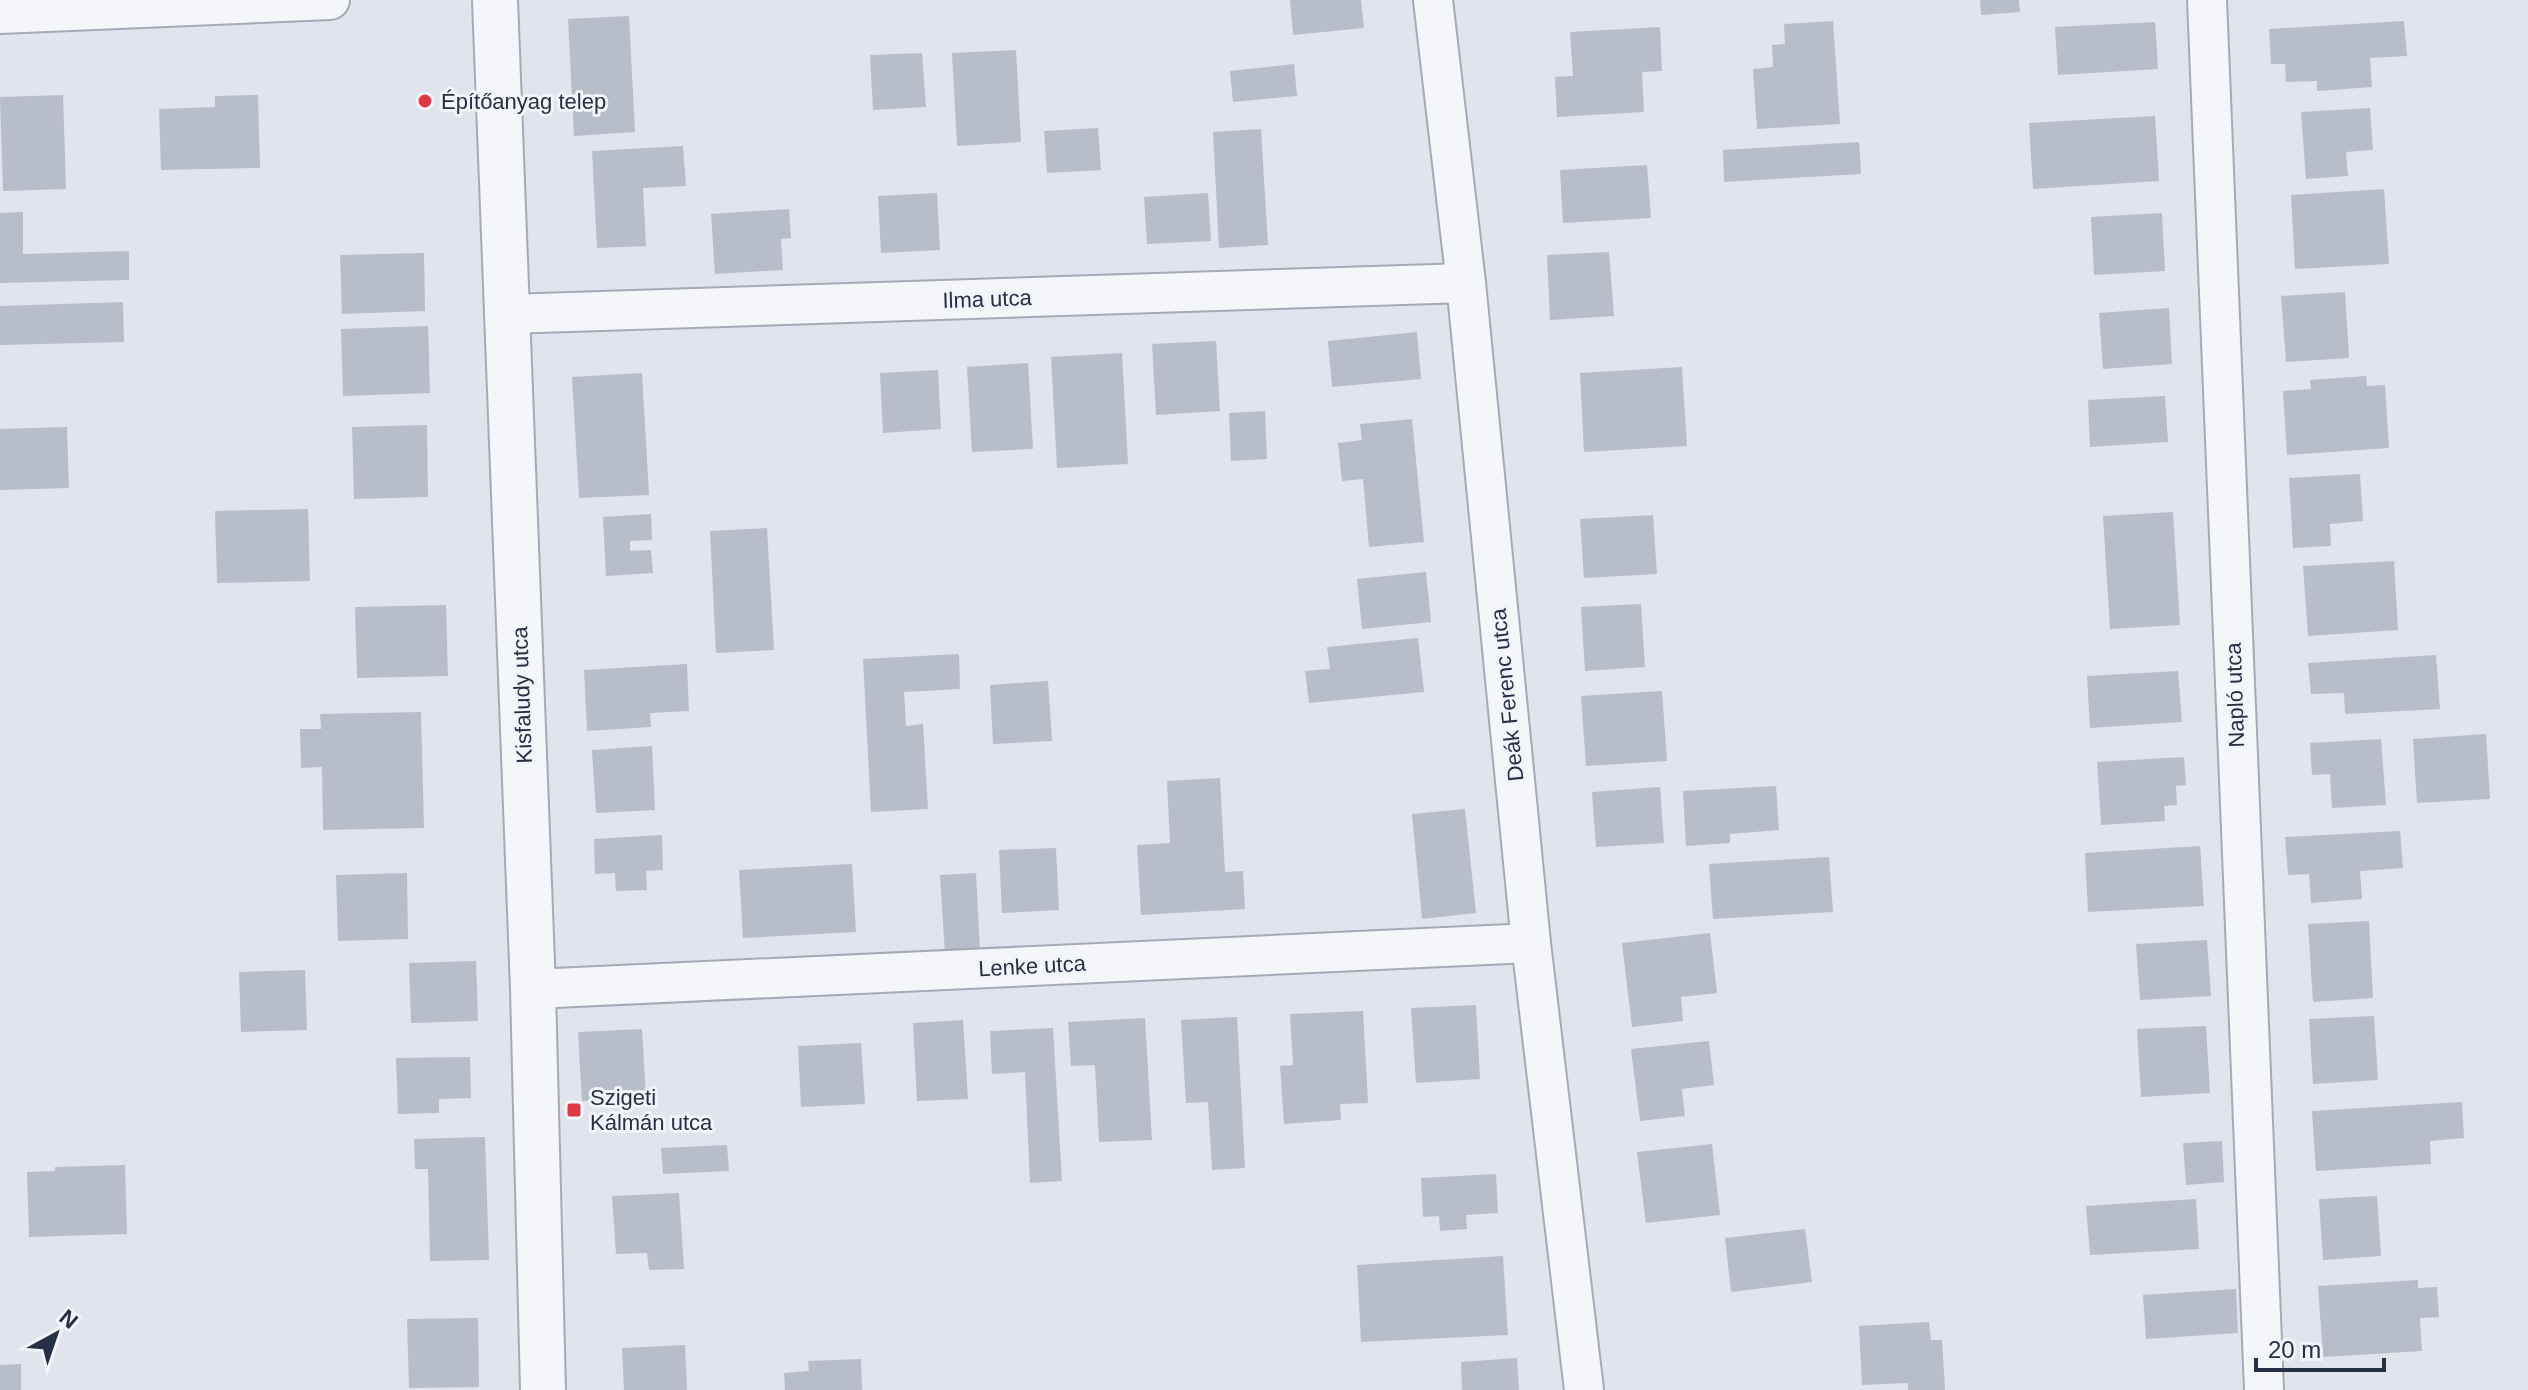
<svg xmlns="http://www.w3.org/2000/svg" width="2528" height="1390" viewBox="0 0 2528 1390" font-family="Helvetica,sans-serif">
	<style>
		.building { fill: #b8bdca }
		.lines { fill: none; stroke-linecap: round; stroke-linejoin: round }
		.minor-casing { stroke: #a5aab7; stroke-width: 42 }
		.tertiary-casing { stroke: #a5aab7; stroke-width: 48 }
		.minor { stroke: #f5f6f9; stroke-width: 38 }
		.tertiary { stroke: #f5f6f9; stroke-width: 44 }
		.poi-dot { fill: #de3942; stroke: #f1f4f8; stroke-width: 3 }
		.labels { text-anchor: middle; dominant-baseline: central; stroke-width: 6; stroke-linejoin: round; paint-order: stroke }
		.poi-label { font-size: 22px; fill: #272f46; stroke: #f1f4f8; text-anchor: start }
		.street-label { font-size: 22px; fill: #272f46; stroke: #f1f4f8 }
	</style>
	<rect width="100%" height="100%" fill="#e1e4ec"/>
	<g class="building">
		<polygon points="1290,0 1361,0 1364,28 1293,35"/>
		<polygon points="1980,0 2019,0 2020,12 1981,15"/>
		<polygon points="629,16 635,132 574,136 568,19"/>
		<polygon points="1833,21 1840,124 1757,129 1753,69 1773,67 1772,45 1785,44 1784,24"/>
		<polygon points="2404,21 2407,56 2370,58 2372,87 2317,91 2317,81 2286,82 2285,64 2271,64 2269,29"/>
		<polygon points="2155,22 2158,69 2058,75 2055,27"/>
		<polygon points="1660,27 1662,71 1642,72 1644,112 1557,117 1555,77 1573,76 1570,32"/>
		<polygon points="1016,50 1021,142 957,146 952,53"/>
		<polygon points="922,53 926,107 873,110 870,55"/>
		<polygon points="1294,64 1297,96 1233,102 1230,71"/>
		<polygon points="63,95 66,189 3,191 0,97"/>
		<polygon points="258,95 260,168 161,170 159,109 215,107 215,96"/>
		<polygon points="2370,108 2373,150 2346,152 2348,176 2306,179 2301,112"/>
		<polygon points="2155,116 2159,181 2033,189 2029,123"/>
		<polygon points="1098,128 1101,170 1047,173 1044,131"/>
		<polygon points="1261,129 1268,245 1219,248 1213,132"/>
		<polygon points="1859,142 1861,174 1724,182 1723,150"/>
		<polygon points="683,146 686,186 643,188 646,246 597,248 592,151"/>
		<polygon points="1647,165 1651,218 1563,223 1560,170"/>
		<polygon points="2384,189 2389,264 2295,269 2291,195"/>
		<polygon points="937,193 940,250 881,253 878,196"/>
		<polygon points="1208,193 1211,241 1147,244 1144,197"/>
		<polygon points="789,209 791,238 781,239 783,270 715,274 711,214"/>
		<polygon points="23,212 23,254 129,251 129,280 0,283 0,213"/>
		<polygon points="2162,213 2165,271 2094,275 2091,217"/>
		<polygon points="1609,252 1614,316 1550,320 1547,255"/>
		<polygon points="424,253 425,311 342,314 340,255"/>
		<polygon points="2345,292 2349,358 2286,362 2281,296"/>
		<polygon points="123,302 124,342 0,345 0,306"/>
		<polygon points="2169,308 2172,364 2103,369 2099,313"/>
		<polygon points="428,326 430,393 343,396 341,329"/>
		<polygon points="1417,332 1421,379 1332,387 1328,341"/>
		<polygon points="1216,341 1220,411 1156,415 1152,344"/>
		<polygon points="1122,353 1128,464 1057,468 1051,357"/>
		<polygon points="1028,363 1033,449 972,452 967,367"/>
		<polygon points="1682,367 1687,446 1584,452 1580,373"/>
		<polygon points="938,370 941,429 883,433 880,373"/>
		<polygon points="642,373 649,495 579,498 572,377"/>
		<polygon points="2366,376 2367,386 2385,385 2389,448 2287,455 2283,391 2311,389 2310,380"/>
		<polygon points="2165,396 2168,442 2090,447 2088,400"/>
		<polygon points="1265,411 1267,459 1231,461 1229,413"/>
		<polygon points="1412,419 1424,542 1369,547 1363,479 1342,481 1338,443 1362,440 1360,424"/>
		<polygon points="427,425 428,497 354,499 352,427"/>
		<polygon points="67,427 69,488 0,490 0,429"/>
		<polygon points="2360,474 2363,521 2330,524 2331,546 2293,548 2289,478"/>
		<polygon points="308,509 310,581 217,583 215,511"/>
		<polygon points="2173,512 2180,625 2110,629 2103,516"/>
		<polygon points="651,514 652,540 630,541 630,551 651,550 653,573 606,576 603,517"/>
		<polygon points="1653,515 1657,574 1584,578 1580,519"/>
		<polygon points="767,528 774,650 716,653 710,531"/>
		<polygon points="2394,561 2398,630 2308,636 2303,566"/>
		<polygon points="1426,572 1431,622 1362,629 1357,579"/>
		<polygon points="1641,604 1645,667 1585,671 1581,607"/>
		<polygon points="446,605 448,676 357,678 355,607"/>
		<polygon points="1418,638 1424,692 1309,703 1305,671 1330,669 1327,647"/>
		<polygon points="959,654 960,689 904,692 906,726 923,724 928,809 871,812 863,659"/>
		<polygon points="2436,655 2440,709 2345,714 2344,693 2311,694 2308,663"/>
		<polygon points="687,664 689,711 650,713 651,727 587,731 584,670"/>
		<polygon points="2178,671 2182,722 2090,728 2087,676"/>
		<polygon points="1048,681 1052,741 993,744 990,685"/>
		<polygon points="1662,691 1667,761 1586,766 1581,696"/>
		<polygon points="421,712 424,828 323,830 322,767 301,768 300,729 321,729 320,714"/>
		<polygon points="2486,734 2490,799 2417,803 2413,739"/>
		<polygon points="2381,739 2386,805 2332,808 2330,774 2312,775 2310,743"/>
		<polygon points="652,746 655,810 596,813 592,750"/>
		<polygon points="2184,757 2186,785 2176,786 2177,805 2164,806 2165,821 2101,825 2097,762"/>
		<polygon points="1220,778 1225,872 1243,871 1245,909 1141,915 1137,845 1170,843 1167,781"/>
		<polygon points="1776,786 1779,830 1730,834 1730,843 1686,846 1683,791"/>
		<polygon points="1660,787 1664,843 1596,847 1592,792"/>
		<polygon points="1465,809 1476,913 1422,919 1412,814"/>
		<polygon points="2400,831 2403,868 2360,871 2362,899 2311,903 2309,874 2288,875 2285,837"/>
		<polygon points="662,835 663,870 646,871 647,890 616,891 615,873 595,874 594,839"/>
		<polygon points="2200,846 2204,906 2088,912 2085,853"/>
		<polygon points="1056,848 1059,910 1002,913 999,850"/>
		<polygon points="1829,857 1833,912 1713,919 1709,864"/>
		<polygon points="852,864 856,932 743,938 739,870"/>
		<polygon points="407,873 408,939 338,941 336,875"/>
		<polygon points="976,873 980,951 945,954 940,875"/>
		<polygon points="2369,921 2373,998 2313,1002 2308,924"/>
		<polygon points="1710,933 1717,993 1681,997 1683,1021 1632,1027 1622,943"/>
		<polygon points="2207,940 2211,996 2140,1000 2136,944"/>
		<polygon points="476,961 478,1021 411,1023 409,963"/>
		<polygon points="305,970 307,1030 241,1032 239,972"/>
		<polygon points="1476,1005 1480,1079 1416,1083 1411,1008"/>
		<polygon points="1363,1011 1368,1103 1340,1104 1341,1120 1284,1124 1280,1066 1293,1065 1290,1014"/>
		<polygon points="2374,1016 2378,1080 2313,1084 2309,1019"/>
		<polygon points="1237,1017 1245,1168 1212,1170 1208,1102 1186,1103 1181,1020"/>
		<polygon points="1145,1018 1152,1140 1099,1142 1095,1065 1071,1066 1068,1022"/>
		<polygon points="963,1020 968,1099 917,1101 913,1023"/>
		<polygon points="2206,1026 2210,1093 2141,1097 2137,1029"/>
		<polygon points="1053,1028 1062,1181 1030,1183 1025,1072 992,1074 990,1031"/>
		<polygon points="642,1029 646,1097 582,1101 578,1032"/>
		<polygon points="1709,1041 1714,1085 1682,1089 1685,1116 1640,1121 1631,1049"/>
		<polygon points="861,1043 865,1104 801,1107 798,1046"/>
		<polygon points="470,1057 471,1098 439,1099 439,1113 398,1114 396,1058"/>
		<polygon points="2462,1102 2464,1138 2430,1141 2431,1164 2316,1171 2312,1111"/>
		<polygon points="485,1137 489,1260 430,1261 428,1169 415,1169 414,1139"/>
		<polygon points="2222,1141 2224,1182 2186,1185 2183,1143"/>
		<polygon points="1712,1144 1720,1215 1646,1223 1637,1152"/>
		<polygon points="727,1145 729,1171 663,1174 661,1148"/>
		<polygon points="125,1165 127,1234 29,1237 27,1172 55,1171 55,1167"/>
		<polygon points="1496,1174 1498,1213 1466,1215 1467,1229 1440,1231 1439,1216 1423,1217 1421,1178"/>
		<polygon points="679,1193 684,1269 649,1270 647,1253 616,1254 612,1196"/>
		<polygon points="2377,1196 2381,1256 2323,1260 2319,1199"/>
		<polygon points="2196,1199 2199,1249 2090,1255 2086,1206"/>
		<polygon points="1805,1229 1812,1282 1731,1292 1725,1238"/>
		<polygon points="1503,1256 1508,1335 1361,1342 1357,1265"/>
		<polygon points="2418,1280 2418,1288 2437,1287 2439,1317 2420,1318 2422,1351 2323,1357 2318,1286"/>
		<polygon points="2236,1289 2238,1333 2146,1339 2143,1295"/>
		<polygon points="478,1318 479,1387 409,1388 407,1319"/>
		<polygon points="1929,1322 1931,1340 1942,1340 1945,1390 1908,1390 1908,1383 1862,1385 1859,1326"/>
		<polygon points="685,1345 687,1390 624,1390 622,1348"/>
		<polygon points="1517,1358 1519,1390 1462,1390 1461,1362"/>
		<polygon points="861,1359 862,1390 785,1390 784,1373 809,1371 808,1361"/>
		<polygon points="21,1364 21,1390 0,1390 0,1365"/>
	</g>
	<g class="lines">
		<g class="minor-casing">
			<g id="minor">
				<polyline points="1433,0 1466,283 1531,943 1584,1390"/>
				<polyline points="2207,0 2264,1390"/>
				<polyline points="0,14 330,0"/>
				<polyline points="508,314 1466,283"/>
				<polyline points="533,989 1531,943"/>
			</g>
		</g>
		<g class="tertiary-casing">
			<polyline id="tertiary" points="495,0 533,989 543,1390"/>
		</g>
		<use href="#minor" class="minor"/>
		<use href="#tertiary" class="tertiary"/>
	</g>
	<g class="poi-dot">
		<circle cx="425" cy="101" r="8"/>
		<rect x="566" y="1102" width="16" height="16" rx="4"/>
	</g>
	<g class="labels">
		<g class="poi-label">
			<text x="441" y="101">Építőanyag telep</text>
			<text x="590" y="1097">Szigeti<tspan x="590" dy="25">Kálmán utca</tspan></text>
		</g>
		<g class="street-label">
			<text transform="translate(987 299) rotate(-2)">Ilma utca</text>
			<text transform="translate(522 695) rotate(-92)">Kisfaludy utca</text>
			<text transform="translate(1507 695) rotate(-96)">Deák Ferenc utca</text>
			<text transform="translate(2235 695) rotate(-92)">Napló utca</text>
			<text transform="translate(1032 966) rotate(-3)">Lenke utca</text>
		</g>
	</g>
	<g transform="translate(56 1334) rotate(40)" stroke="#f1f4f8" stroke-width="6" paint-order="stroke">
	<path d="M0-6L14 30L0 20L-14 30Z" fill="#272f46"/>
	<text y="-12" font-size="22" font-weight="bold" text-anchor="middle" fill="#272f46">N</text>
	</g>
	<path d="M2256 1358v12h128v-12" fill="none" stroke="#272f46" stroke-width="4"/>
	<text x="2268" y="1358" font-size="24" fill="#272f46" stroke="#f1f4f8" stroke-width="6" paint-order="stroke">20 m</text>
</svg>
